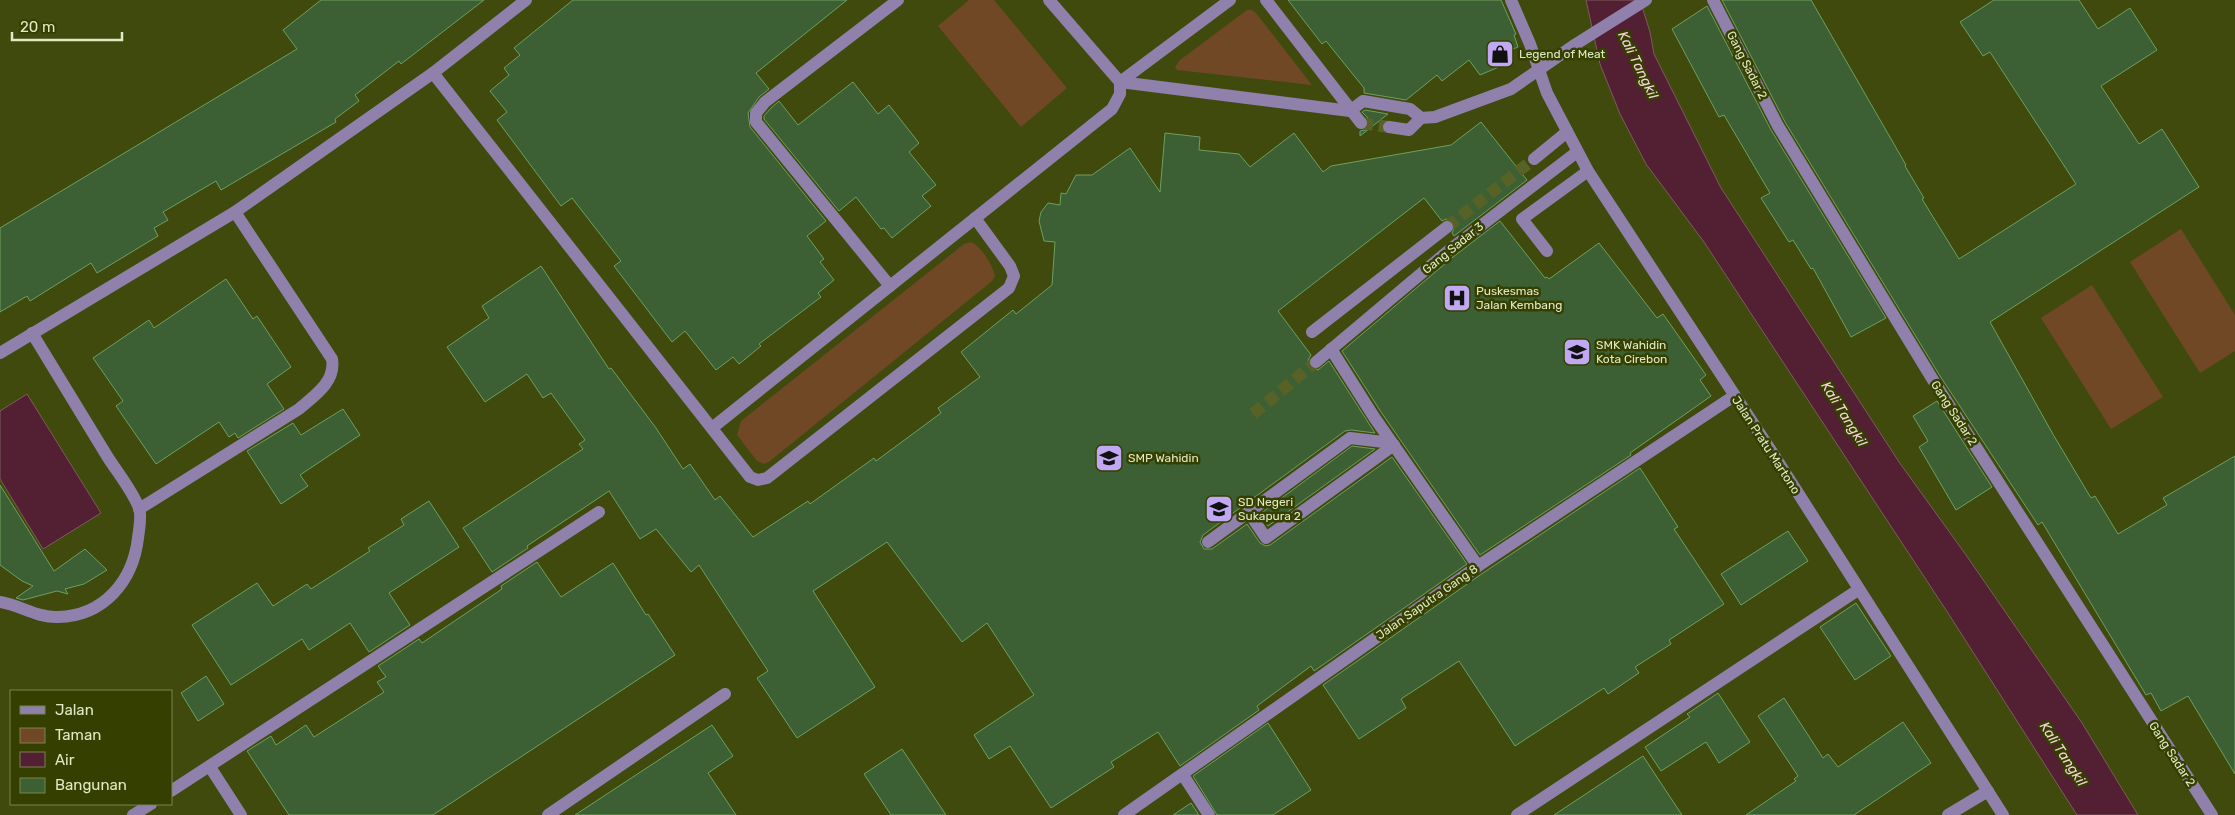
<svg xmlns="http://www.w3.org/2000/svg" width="2235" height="815" viewBox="0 0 2235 815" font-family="Rubik,sans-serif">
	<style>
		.green { fill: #704826 }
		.water { fill: #531f32; stroke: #7d5c5e }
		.building { fill: #3c6033; stroke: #6e9f61 }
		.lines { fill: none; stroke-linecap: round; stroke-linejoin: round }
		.minor-tunnel { stroke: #576227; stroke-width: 12; stroke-dasharray: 12 6; stroke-linecap: butt }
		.minor { stroke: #8f81ac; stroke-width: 12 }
		.labels { text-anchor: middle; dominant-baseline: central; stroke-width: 5; stroke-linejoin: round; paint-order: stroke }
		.poi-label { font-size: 12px; fill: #dfe9c3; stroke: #353f00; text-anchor: start }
		.street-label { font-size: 12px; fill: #dfe9c3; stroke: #353f00 }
		.water-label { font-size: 14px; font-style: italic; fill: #f7d1dc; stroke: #353f00 }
	</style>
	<rect width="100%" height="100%" fill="#3f4a0c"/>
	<g class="green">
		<polygon points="969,0 994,0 1067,88 1021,127 938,26"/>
		<polygon points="1247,10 1252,10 1256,13 1312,85 1177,70 1175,67 1180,60"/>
		<polygon points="2181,229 2235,315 2235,351 2200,373 2130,262"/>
		<path d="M 971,242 C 981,246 994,267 995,277 L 991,282 L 770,461 L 764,464 L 757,461 L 737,435 L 741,421 L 964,244 Z"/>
		<polygon points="2092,285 2163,397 2111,429 2041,318"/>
	</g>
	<g class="water">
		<polygon points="1586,0 1640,0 1650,32 1654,54 1721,188 1899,462 1966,555 2082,723 2138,815 2077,815 1948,613 1704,242 1646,164 1620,114 1600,64"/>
		<polygon points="27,394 101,513 43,549 0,479 0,411"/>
	</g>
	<g class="building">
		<polygon points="321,0 484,0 401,64 399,61 355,95 359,101 335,119 336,122 221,190 216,181 163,212 168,220 154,228 158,236 97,273 91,263 30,301 27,296 0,312 0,228 297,49 283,30"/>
		<polygon points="573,0 847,0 756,73 769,89 759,97 748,113 750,127 826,221 807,236 824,259 820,262 834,280 818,293 821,297 759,344 761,346 739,364 733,357 716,370 685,331 672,342 614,266 621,261 572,198 561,206 497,120 507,112 490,91 509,75 504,68 520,55 514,48"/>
		<polygon points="1288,0 1501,0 1516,34 1514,35 1518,47 1508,51 1513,61 1480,75 1469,60 1442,81 1437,75 1406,100 1364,93 1364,88 1326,41 1322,44"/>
		<polygon points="1722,0 1811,0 1906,165 1905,166 1924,198 1922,199 1959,259 2076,184 1990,52 1983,56 1960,22 1994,0 2079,0 2098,29 2130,8 2157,50 2101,86 2139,144 2162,129 2199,187 1990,322 2054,436 2091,498 2095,496 2118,534 2167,505 2163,498 2235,456 2235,774 2188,696 2161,711 2151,693 2146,695 2042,522 2038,525 1940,376 1785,122"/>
		<polygon points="1707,6 1771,130 1886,318 1851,337 1813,268 1811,269 1793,240 1789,242 1761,198 1770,193 1724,115 1719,117 1672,29"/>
		<polygon points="853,82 878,114 889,105 919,143 909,152 936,185 922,196 931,206 892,238 884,228 881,229 856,197 839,211 764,119 764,116 771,108 779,101 798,125"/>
		<polygon points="1365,110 1388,114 1360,136 1360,131 1366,130 1369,126 1368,118 1362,112"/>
		<polygon points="1481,122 1527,180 1454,236 1452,233 1455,226 1453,222 1446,219 1442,221 1424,198 1278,311 1311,355 1308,360 1310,367 1318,370 1329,361 1375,433 1351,430 1345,431 1203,535 1200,542 1204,549 1212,549 1247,524 1260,543 1266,546 1270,545 1392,457 1467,564 1314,671 1311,666 1257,706 1259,710 1180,766 1158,732 1111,762 1114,767 1051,808 1010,746 989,759 974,735 1034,695 987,623 962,642 887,542 813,591 875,687 797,738 757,678 768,671 699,565 691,572 656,529 640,539 609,491 527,546 528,548 492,572 463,528 583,449 579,444 585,440 551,393 543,398 527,374 485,402 447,347 489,318 482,306 541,266 609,369 611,368 656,428 683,469 690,464 715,500 720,496 753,537 808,501 810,504 874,458 876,461 941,413 938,408 980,377 961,352 1013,310 1016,314 1052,285 1055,242 1044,241 1039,221 1041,212 1048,203 1060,205 1061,193 1066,194 1076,175 1092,175 1130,148 1160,192 1165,133 1200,137 1199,150 1239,154 1250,167 1294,133 1323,172 1331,166 1451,145"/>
		<polygon points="1500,221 1545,278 1547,277 1549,279 1599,243 1657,318 1663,314 1706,375 1700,380 1711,396 1630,453 1631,455 1480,555 1381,412 1342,351 1453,257"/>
		<polygon points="226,279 253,319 257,316 291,367 267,384 284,409 238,438 235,433 229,437 219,422 156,464 116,406 123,401 93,358 149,320 154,328"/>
		<polygon points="1937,401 1992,487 1956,510 1919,447 1928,441 1913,416"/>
		<polygon points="343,409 360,435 300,475 308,486 281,504 247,451 293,423 301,435"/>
		<polygon points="1352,446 1375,449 1268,526 1260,514"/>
		<polygon points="1640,468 1678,527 1674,529 1724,604 1669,640 1671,644 1635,667 1639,673 1608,694 1604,688 1515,746 1459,661 1401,699 1406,708 1359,739 1323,685 1483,573"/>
		<polygon points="0,485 54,571 85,549 107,570 84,584 65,589 68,594 57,591 23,600 16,598 33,586 22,581 0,565"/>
		<polygon points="429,501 459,547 389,593 410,625 369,652 350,623 309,650 302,639 231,685 192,625 257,583 273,606 307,584 311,589 370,551 368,548 404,525 401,519"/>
		<polygon points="1788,531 1808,561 1741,605 1721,574"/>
		<polygon points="537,562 561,597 613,563 646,615 648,614 675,655 433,815 289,815 247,751 271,736 276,745 306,725 314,737 384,692 377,682 386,677 378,666 419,639 422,643 502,589 501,586"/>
		<polygon points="1856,603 1891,656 1855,680 1820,627"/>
		<polygon points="206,676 224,704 198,721 181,693"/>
		<polygon points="1718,693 1750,742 1719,763 1706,742 1661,771 1645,747 1690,717 1687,714"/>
		<polygon points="1784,698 1823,758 1828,754 1838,767 1903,722 1931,763 1854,815 1746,815 1796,781 1794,779 1798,776 1758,716"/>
		<polygon points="1268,723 1311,790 1273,815 1217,815 1193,776"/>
		<polygon points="712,725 733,756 708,773 736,815 575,815"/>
		<polygon points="902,749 946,815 891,815 864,774"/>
		<polygon points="1643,756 1682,815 1554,815"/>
		<polygon points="1191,803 1199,815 1173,815"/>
	</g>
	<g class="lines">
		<g class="minor-tunnel">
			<polyline points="1361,123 1389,127"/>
			<polyline points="1447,227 1534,159"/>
			<polyline points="1253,414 1316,362"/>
		</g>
		<g class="minor">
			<polyline points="1049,0 1120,82 1350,111 1363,101 1410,109 1421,118"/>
			<polyline points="1266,0 1361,123"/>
			<polyline points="1511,0 1530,44 1547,93 1588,171 1777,460 2003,815"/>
			<polyline points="1713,0 1778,126 1933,380 2212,815"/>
			<polyline points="433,73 750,477 758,480 767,478 1009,288 1014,276 1010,266 975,218"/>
			<polyline points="1389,127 1409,130 1421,118 1435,117 1511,89 1576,44 1646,0"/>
			<polyline points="1534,159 1567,132"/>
			<polyline points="1547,251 1522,219 1588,171"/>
			<polyline points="890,286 756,122 756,113 765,102 898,0"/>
			<polyline points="1312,332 1447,227"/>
			<polyline points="1331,349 1374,417 1478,566"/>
			<polyline points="0,353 235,212 433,73 526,0"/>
			<polyline points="1316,362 1448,251 1577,152"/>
			<polyline points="712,428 1112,109 1120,94 1120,82 1230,0"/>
			<path d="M 139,509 L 299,409 C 314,396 336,382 332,359 L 235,212"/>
			<polyline points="1249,513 1266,538 1394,445"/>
			<polyline points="1208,542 1350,438 1392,443"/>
			<path d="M 0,602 C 20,605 37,618 58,617 C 104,616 133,581 138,538 C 139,529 142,516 139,508 C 132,490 117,472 107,456 C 82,415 57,374 32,333"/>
			<polyline points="210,767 241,815"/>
			<polyline points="1183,775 1209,815"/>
			<polyline points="171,791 599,512"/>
			<polyline points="133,815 151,804"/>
			<polyline points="548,815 725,694"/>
			<polyline points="1124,815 1478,566 1734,396"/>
			<polyline points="1517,815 1858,590"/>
			<polyline points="1948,815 1988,791"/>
		</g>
	</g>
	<defs>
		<g id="shop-square" transform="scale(1.4375)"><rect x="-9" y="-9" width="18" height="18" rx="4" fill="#c1a8f3" stroke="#353f00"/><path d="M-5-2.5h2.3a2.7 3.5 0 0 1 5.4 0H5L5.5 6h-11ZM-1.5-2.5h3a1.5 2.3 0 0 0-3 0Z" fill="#111"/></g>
		<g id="hospital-square" transform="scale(1.4375)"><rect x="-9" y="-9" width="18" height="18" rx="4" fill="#c1a8f3" stroke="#353f00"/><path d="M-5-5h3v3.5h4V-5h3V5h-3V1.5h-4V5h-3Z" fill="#111"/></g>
		<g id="school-square" transform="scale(1.4375)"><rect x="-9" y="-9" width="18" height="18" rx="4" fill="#c1a8f3" stroke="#353f00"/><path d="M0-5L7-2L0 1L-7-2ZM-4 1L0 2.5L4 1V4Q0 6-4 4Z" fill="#111"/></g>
	</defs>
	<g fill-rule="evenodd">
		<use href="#shop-square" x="1500" y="54"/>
		<use href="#hospital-square" x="1457" y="298"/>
		<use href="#school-square" x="1577" y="352"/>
		<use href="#school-square" x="1109" y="458"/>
		<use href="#school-square" x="1219" y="509"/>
	</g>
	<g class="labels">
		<g class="poi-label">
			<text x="1519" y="54">Legend of Meat</text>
			<text x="1476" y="291">Puskesmas<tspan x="1476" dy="14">Jalan Kembang</tspan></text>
			<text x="1596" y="345">SMK Wahidin<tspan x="1596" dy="14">Kota Cirebon</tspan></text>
			<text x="1128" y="458">SMP Wahidin</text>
			<text x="1238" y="502">SD Negeri<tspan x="1238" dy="14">Sukapura 2</tspan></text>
		</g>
		<g class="street-label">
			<text transform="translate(1747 65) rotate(63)">Gang Sadar 2</text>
			<text transform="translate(1453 248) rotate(-39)">Gang Sadar 3</text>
			<text transform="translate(1954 413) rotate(57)">Gang Sadar 2</text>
			<text transform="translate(1766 445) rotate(57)">Jalan Pratu Martono</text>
			<text transform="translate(1427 602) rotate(-35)">Jalan Saputra Gang 8</text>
			<text transform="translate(2172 754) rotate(57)">Gang Sadar 2</text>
		</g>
		<g class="water-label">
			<text transform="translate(1638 65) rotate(64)">Kali Tangkil</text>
			<text transform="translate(1844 414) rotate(58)">Kali Tangkil</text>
			<text transform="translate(2063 754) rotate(57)">Kali Tangkil</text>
		</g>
	</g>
	<rect x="10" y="690" width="162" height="115" fill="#353f00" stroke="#79834e"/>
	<rect x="20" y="706" width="25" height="8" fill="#8f81ac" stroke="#79834e"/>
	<text x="55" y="715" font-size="15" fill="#dfe9c3">Jalan</text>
	<rect x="20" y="728" width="25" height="15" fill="#704826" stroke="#79834e"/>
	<text x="55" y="740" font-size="15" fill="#dfe9c3">Taman</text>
	<rect x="20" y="752" width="25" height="15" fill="#531f32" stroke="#79834e"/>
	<text x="55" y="765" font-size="15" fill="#dfe9c3">Air</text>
	<rect x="20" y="778" width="25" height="15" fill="#3c6033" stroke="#79834e"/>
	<text x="55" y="790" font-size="15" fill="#dfe9c3">Bangunan</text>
	<path d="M12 32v8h110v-8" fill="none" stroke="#dfe9c3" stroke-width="2.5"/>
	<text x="20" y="32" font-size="15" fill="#dfe9c3" stroke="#353f00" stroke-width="4" paint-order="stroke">20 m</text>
</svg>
